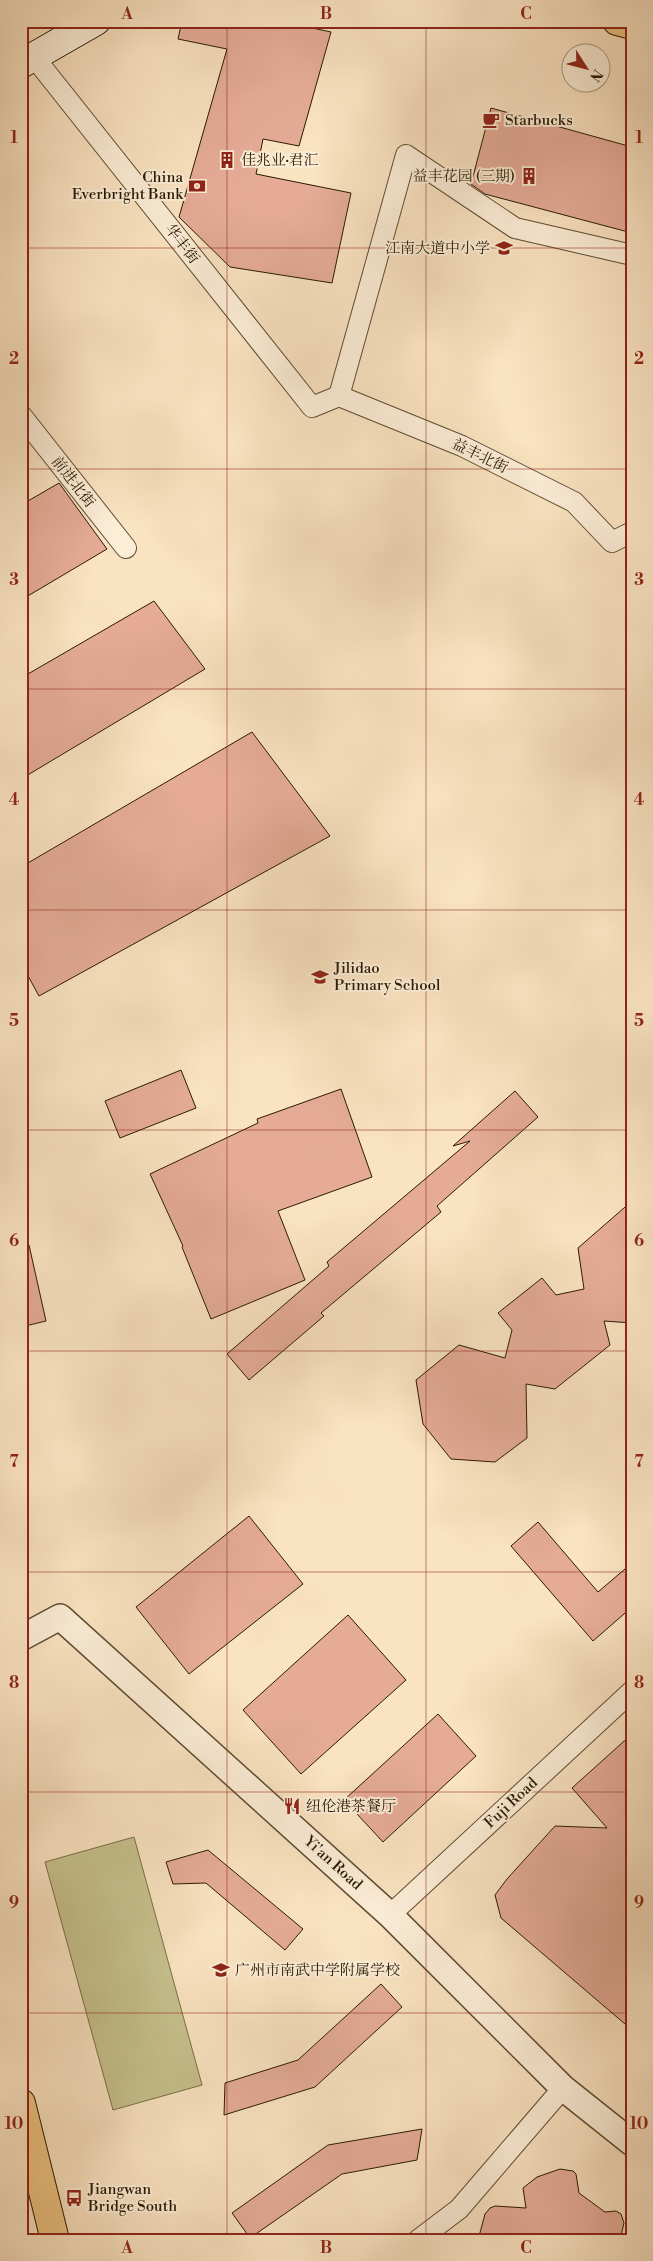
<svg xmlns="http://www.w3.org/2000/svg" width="653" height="2261" viewBox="0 0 653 2261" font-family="'Libre Bodoni','Noto Serif SC',serif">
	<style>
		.green { fill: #c6c18d; stroke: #786e48 }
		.building { fill: #e5ab97; stroke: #2a1a03 }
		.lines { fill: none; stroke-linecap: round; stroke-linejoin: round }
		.minor-casing { stroke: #5e4c32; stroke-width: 22 }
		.tertiary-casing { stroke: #5e4c32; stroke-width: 28 }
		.secondary-casing { stroke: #2a1a03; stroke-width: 30 }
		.primary-casing { stroke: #2a1a03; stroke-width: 30 }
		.minor { stroke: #fcedd7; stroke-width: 20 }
		.tertiary { stroke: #fcedd7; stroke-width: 25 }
		.secondary { stroke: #fcedd7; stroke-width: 28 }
		.primary { stroke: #edc280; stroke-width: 28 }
		.grid { fill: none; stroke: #8f2418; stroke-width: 1; stroke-opacity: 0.55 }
		.labels { text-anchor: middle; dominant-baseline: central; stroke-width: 4; stroke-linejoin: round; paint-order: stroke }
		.poi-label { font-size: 15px; fill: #2a1a03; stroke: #fcedd7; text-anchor: start }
		.street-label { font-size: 15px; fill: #2a1a03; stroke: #fcedd7 }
		.neatline { fill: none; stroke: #8f2418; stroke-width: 2 }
		.grid-label { font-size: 16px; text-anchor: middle; font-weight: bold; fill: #8f2418 }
	</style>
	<rect width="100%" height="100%" fill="#fae3c1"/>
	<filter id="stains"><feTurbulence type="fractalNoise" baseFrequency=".004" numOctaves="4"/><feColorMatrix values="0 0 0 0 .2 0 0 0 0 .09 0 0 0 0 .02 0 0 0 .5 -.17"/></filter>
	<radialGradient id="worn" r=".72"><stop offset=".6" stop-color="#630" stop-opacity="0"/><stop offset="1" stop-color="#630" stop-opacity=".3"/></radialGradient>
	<polygon class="green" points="134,1837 202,2085 113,2110 45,1862"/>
	<g class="building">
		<polygon points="182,21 280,21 331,32 299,146 263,139 256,174 351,193 332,283 230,267 179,217 227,49 178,39"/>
		<polygon points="491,108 632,147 632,233 485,194 471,184"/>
		<polygon points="59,483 107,549 21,600 21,505"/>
		<polygon points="154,601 205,669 21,779 21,678"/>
		<polygon points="252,732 330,836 39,996 21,963 21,867"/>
		<polygon points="181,1070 196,1108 120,1138 105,1101"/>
		<polygon points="341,1089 372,1177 278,1211 305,1280 211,1319 182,1247 183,1246 150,1174 258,1123 257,1119"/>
		<polygon points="515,1091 538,1117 437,1206 441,1212 321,1313 324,1316 249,1380 227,1354 329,1266 327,1262 470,1141 453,1146"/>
		<polygon points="632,1201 632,1323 604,1321 610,1345 555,1389 526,1384 527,1438 495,1462 451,1459 423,1424 416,1380 459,1345 505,1358 512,1330 498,1313 542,1278 556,1295 584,1289 578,1248"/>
		<polygon points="29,1245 46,1321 21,1327 21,1246"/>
		<polygon points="249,1516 303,1584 189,1674 136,1607"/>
		<polygon points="538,1522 598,1592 632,1563 632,1607 593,1641 511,1546"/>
		<polygon points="348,1615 406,1680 301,1774 243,1710"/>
		<polygon points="438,1714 476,1756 383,1842 344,1800"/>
		<polygon points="632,1734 632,2030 501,1918 495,1895 507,1879 555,1826 607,1828 572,1788"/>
		<polygon points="208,1850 303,1929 285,1950 206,1883 173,1884 166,1862"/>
		<polygon points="381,1984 402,2007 315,2087 224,2115 225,2083 298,2060"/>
		<polygon points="422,2129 417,2160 342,2174 250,2238 232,2213 328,2145"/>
		<polygon points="560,2169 573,2171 576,2174 579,2193 605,2212 616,2211 621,2214 624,2223 620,2240 478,2240 485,2214 490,2208 495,2206 526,2208 523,2188 537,2177"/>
	</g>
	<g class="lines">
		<g class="minor-casing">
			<g id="minor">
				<polyline points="34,57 312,407 339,396 462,446 574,502 612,542 632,532"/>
				<polyline points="339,396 406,155 515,228 632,255"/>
				<polyline points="21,415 126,548"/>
				<polyline points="390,1915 632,1691"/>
				<polyline points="418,2240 459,2209 563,2088"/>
			</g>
		</g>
		<g class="tertiary-casing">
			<polyline id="tertiary" points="21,1638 60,1617 390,1915 563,2088 632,2143"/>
		</g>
		<g class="secondary-casing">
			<polyline id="secondary" points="21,64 96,21"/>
		</g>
		<g class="primary-casing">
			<g id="primary">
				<polyline points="617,21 632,25"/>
				<polyline points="21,2103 55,2240"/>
			</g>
		</g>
		<use href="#minor" class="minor"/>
		<use href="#tertiary" class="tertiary"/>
		<use href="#secondary" class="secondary"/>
		<use href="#primary" class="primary"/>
	</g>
	<path class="grid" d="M 227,21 L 227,2240M 426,21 L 426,2240M 21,248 L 632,248M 21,469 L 632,469M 21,689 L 632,689M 21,910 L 632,910M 21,1130 L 632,1130M 21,1351 L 632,1351M 21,1572 L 632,1572M 21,1792 L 632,1792M 21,2013 L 632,2013"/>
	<defs>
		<g id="cafe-bare" transform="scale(1.35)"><path d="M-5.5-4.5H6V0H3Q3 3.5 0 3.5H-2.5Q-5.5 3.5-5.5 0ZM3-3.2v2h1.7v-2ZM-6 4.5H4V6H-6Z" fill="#8f2418" stroke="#fcedd7" stroke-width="2.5" paint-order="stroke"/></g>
		<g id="building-bare" transform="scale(1.35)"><path d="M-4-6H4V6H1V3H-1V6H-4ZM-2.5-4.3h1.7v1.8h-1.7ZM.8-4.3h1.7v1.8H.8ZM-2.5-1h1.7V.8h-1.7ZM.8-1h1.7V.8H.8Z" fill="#8f2418" stroke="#fcedd7" stroke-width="2.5" paint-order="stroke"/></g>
		<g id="bank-bare" transform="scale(1.35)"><path d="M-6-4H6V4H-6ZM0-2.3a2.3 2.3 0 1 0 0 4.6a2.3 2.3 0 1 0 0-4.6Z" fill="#8f2418" stroke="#fcedd7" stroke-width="2.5" paint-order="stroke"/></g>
		<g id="school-bare" transform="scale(1.35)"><path d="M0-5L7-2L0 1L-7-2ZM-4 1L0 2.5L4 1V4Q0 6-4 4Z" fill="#8f2418" stroke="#fcedd7" stroke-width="2.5" paint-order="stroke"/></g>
		<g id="restaurant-bare" transform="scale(1.35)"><path d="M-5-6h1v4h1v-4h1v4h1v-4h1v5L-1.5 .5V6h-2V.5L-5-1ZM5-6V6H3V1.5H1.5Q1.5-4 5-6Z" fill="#8f2418" stroke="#fcedd7" stroke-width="2.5" paint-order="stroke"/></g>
		<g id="bus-bare" transform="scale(1.35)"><path d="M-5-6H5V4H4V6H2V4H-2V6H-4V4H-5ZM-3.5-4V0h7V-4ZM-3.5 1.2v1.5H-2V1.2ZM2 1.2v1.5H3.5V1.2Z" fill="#8f2418" stroke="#fcedd7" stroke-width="2.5" paint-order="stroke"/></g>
	</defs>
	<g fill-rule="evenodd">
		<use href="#cafe-bare" x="491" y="120"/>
		<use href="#building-bare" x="227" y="160"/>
		<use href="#building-bare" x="529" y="176"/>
		<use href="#bank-bare" x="197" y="186"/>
		<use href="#school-bare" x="504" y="248"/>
		<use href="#school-bare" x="320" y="977"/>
		<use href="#restaurant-bare" x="292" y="1806"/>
		<use href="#school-bare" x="221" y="1970"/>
		<use href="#bus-bare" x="74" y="2198"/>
	</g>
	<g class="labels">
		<g class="poi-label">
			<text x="505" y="120">Starbucks</text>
			<text x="241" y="160">佳兆业·君汇</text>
			<text x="515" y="176" text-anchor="end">益丰花园 (三期)</text>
			<text x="183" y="177" text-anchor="end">China<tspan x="183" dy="17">Everbright Bank</tspan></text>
			<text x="490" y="248" text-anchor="end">江南大道中小学</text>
			<text x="334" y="968">Jilidao<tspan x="334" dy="17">Primary School</tspan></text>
			<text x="306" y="1806">纽伦港茶餐厅</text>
			<text x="235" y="1970">广州市南武中学附属学校</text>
			<text x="88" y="2189">Jiangwan<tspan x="88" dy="17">Bridge South</tspan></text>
		</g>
		<g class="street-label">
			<text transform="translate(182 244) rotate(52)">华丰街</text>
			<text transform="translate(480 456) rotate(26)">益丰北街</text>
			<text transform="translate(73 482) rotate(52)">前进北街</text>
			<text transform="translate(511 1803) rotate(-43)">Fuji Road</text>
			<text transform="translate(333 1863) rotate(42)">Yi'an Road</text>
		</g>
	</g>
	<rect width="653" height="2261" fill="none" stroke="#fae3c1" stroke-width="55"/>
	<g transform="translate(586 68) rotate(126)"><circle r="24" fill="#fcedd7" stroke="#a89982"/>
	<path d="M0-4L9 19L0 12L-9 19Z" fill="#8f2418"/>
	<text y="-8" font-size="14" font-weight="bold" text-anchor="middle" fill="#2a1a03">N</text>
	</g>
	<rect x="28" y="28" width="598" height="2206" class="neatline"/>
	<g class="grid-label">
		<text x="127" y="19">A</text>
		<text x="326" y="19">B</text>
		<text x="526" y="19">C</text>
		<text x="14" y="143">1</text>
		<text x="639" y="143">1</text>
		<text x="14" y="364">2</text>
		<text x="639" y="364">2</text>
		<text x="14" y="585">3</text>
		<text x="639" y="585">3</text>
		<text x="14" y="805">4</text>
		<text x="639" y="805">4</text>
		<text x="14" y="1026">5</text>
		<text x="639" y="1026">5</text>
		<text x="14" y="1246">6</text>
		<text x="639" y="1246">6</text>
		<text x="14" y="1467">7</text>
		<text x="639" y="1467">7</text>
		<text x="14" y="1688">8</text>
		<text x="639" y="1688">8</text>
		<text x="14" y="1908">9</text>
		<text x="639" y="1908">9</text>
		<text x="14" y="2129">10</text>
		<text x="639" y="2129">10</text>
		<text x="127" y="2253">A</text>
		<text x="326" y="2253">B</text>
		<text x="526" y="2253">C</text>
	</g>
	<rect width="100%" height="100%" filter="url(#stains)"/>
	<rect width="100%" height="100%" fill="url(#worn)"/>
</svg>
